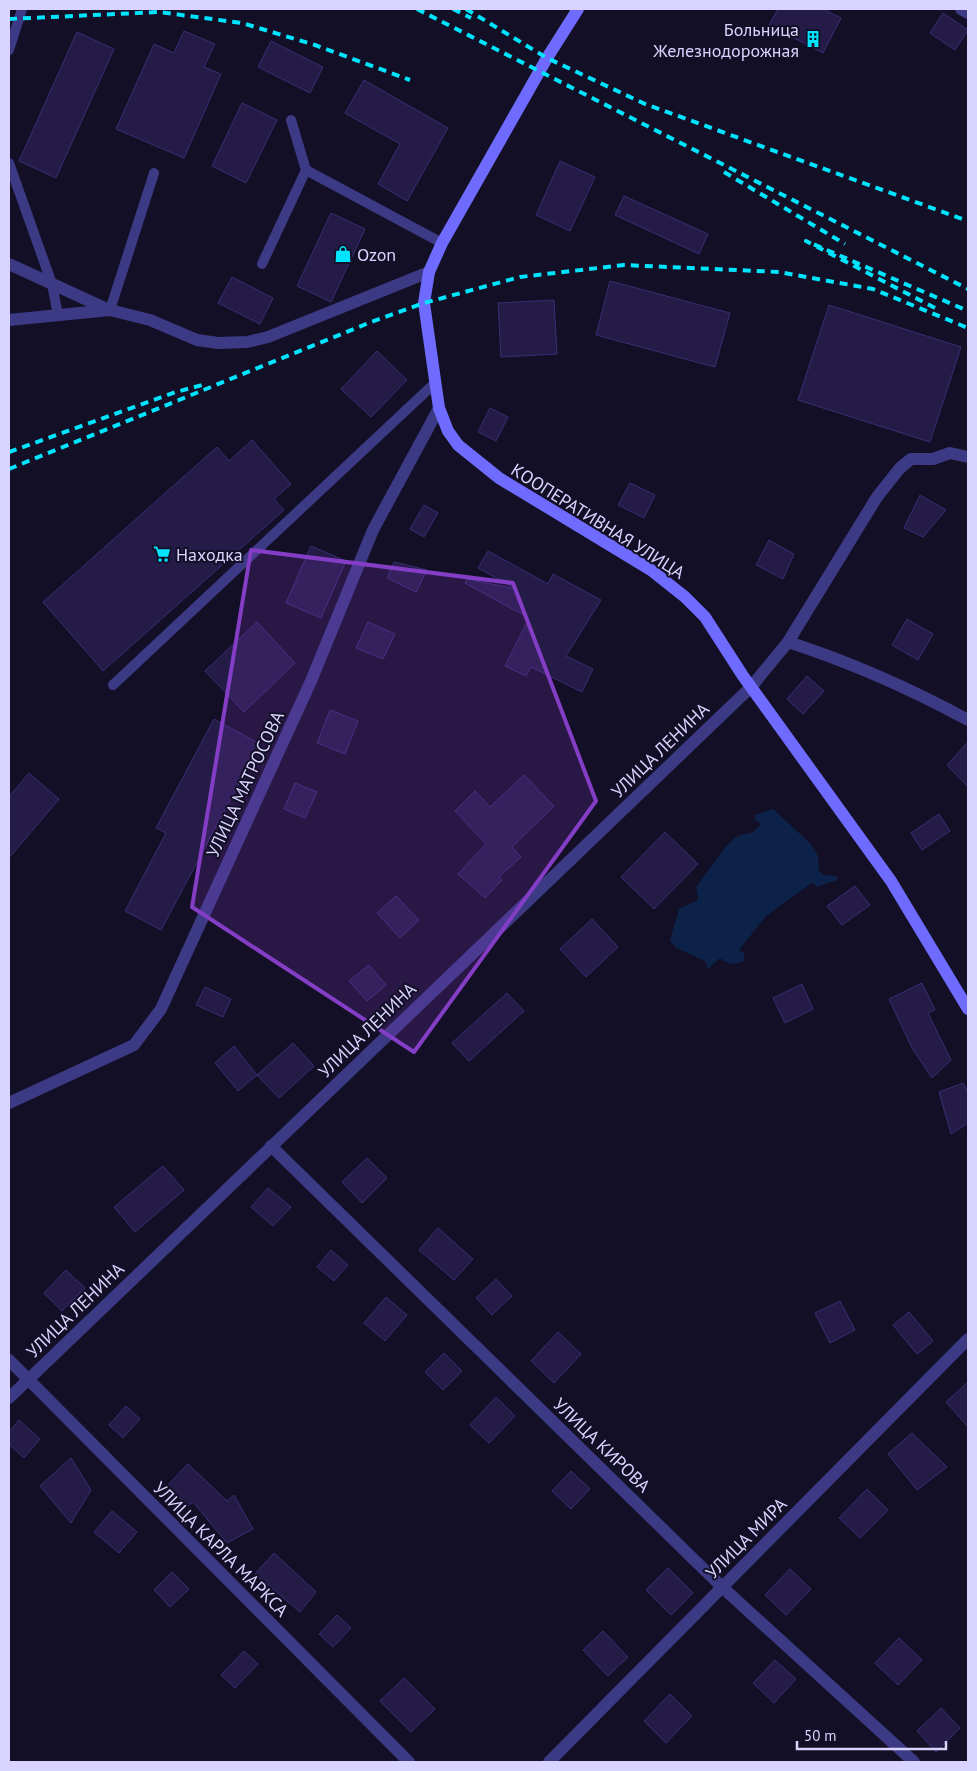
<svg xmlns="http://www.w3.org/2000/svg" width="977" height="1771" viewBox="0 0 977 1771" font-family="'PT Sans',sans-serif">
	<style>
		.water { fill: #0c2248 }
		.building { fill: #241b47; stroke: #3b2d73 }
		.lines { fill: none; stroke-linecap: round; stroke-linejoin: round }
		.service { stroke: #3d3a85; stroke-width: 10 }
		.minor { stroke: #3d3a85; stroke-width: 12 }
		.tertiary { stroke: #3d3a85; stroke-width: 12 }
		.secondary { stroke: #6f6bff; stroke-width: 12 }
		.rail { stroke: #00e5ff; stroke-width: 4; stroke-dasharray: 8 6; stroke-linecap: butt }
		.marked { fill: #843dc5; fill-opacity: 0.2; stroke: #843dc5; stroke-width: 4; stroke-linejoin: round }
		.labels { text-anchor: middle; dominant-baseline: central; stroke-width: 4; stroke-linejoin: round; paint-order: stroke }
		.poi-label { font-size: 18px; fill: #d9d4ff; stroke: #130f26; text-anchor: start }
		.street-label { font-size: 18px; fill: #d9d4ff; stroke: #130f26 }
	</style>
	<rect width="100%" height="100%" fill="#130f26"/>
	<path class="water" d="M 773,809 L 811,844 L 818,856 L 819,871 L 824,875 L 837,876 L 837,880 L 817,887 L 812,883 L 766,916 L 739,950 L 744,953 L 744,961 C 734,965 728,965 720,958 L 708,969 L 705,961 L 676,948 L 670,940 L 679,909 L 698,900 L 696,887 C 705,876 725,845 735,838 C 747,830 749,839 761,824 L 755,820 L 755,815 Z"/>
	<g class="building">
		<polygon points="778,9 823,9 841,18 823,53 769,25"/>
		<polygon points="943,13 968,30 955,50 930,33"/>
		<polygon points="184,31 215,44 204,67 221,74 184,158 116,129 154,44 174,53"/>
		<polygon points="77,32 114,49 56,178 19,161"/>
		<polygon points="271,41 323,67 310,93 258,67"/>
		<polygon points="364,80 448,128 407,201 378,184 400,144 345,113"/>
		<polygon points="242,103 277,120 246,183 212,166"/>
		<polygon points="560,161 595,177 570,231 536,215"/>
		<polygon points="624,196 708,234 699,254 615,215"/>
		<polygon points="331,213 365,229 331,302 297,286"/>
		<polygon points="232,277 273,298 260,324 218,303"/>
		<polygon points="610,281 730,313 715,367 596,335"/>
		<polygon points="554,300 557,354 501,357 498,303"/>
		<polygon points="829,305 961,347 930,442 798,400"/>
		<polygon points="377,351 407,380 371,417 341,389"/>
		<polygon points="490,408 508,417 496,441 478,432"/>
		<polygon points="252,440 291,484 274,499 284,510 103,671 43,602 217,447 229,461"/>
		<polygon points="630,483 655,495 644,518 618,505"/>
		<polygon points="920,495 946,510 923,537 904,528"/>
		<polygon points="424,505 438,513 424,537 410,529"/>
		<polygon points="769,540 794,554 783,579 756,565"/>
		<polygon points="311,546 346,561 321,618 286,603"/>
		<polygon points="488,551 548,584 553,574 601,600 566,656 593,669 582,692 531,667 526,676 505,666 529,618 465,583 467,579 516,589 478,568"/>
		<polygon points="394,562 427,570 416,592 387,578"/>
		<polygon points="907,619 933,634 918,660 892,645"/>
		<polygon points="257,622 295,663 244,712 205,671"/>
		<polygon points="368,622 395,634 383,659 356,648"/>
		<polygon points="807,676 824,691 803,714 787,699"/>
		<polygon points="330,710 358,721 345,754 317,743"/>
		<polygon points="214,719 260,744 161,930 125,911 166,833 156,828"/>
		<polygon points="968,742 968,787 947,765"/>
		<polygon points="29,773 59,799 9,858 9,797"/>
		<polygon points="524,775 554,806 512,847 521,857 499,877 502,880 485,898 458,874 486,844 455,811 475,791 490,807"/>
		<polygon points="295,783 317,792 305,818 284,809"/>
		<polygon points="939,814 950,831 922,850 911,833"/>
		<polygon points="665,832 698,864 654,909 621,877"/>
		<polygon points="855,886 870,905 842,925 827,906"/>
		<polygon points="396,896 419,920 400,938 377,913"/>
		<polygon points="592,919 618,947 586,977 560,949"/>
		<polygon points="369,965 386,985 367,1001 349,981"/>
		<polygon points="922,983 935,1010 928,1013 951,1060 932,1078 912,1048 889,999"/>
		<polygon points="802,984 813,1009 785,1023 773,998"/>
		<polygon points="205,987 231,999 223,1017 196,1005"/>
		<polygon points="507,993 524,1011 469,1061 452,1043"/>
		<polygon points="293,1043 314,1066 279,1098 257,1075"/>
		<polygon points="234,1046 257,1075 238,1091 215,1063"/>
		<polygon points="963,1083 968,1092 968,1123 951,1134 939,1092"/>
		<polygon points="367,1158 387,1178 362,1203 342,1182"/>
		<polygon points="163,1166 184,1190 135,1232 114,1207"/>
		<polygon points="268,1188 291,1207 273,1226 251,1207"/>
		<polygon points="438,1228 473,1259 454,1280 419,1250"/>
		<polygon points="331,1250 348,1265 334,1281 317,1267"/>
		<polygon points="66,1270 85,1288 62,1311 44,1293"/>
		<polygon points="496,1279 512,1296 492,1315 476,1298"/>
		<polygon points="386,1297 407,1315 385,1341 364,1323"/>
		<polygon points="840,1301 855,1330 830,1343 815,1313"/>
		<polygon points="909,1312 933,1341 917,1354 893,1325"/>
		<polygon points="558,1332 581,1354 554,1383 531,1361"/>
		<polygon points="444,1353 462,1371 443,1390 425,1372"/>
		<polygon points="968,1382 968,1427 946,1402"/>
		<polygon points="496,1397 515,1416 489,1443 470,1425"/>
		<polygon points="126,1406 140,1419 123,1438 109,1425"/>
		<polygon points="19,1420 40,1439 24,1458 9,1444 9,1432"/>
		<polygon points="912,1433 947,1467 917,1490 888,1454"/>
		<polygon points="71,1458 91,1490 71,1523 40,1486"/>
		<polygon points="188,1464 227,1501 234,1495 253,1529 227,1543 193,1502 188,1506 167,1486"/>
		<polygon points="571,1471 590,1489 571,1509 552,1491"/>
		<polygon points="867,1489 888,1510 860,1538 839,1518"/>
		<polygon points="112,1511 137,1532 119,1553 94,1532"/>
		<polygon points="274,1553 316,1592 300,1612 255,1574"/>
		<polygon points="668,1568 693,1593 671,1615 646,1590"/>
		<polygon points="790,1569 811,1589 786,1615 765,1595"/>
		<polygon points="172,1572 189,1589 170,1607 154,1590"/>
		<polygon points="337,1615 351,1628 333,1647 319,1634"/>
		<polygon points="603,1631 628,1657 608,1676 583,1650"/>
		<polygon points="899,1638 922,1660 898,1685 875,1663"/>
		<polygon points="244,1651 258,1664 235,1688 221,1675"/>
		<polygon points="775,1660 796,1679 774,1703 753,1683"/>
		<polygon points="404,1678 435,1709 411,1732 380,1701"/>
		<polygon points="670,1694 692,1716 666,1743 644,1721"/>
		<polygon points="941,1708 960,1728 936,1752 917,1731"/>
	</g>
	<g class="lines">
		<g class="service">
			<polyline points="9,50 22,9"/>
			<polyline points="9,163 52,284 58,315"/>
			<polyline points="306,170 442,243"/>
			<polyline points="262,264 306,170 291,120"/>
			<polyline points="110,310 154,173"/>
			<polyline points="113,685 435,383"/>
		</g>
		<g class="minor">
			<polyline points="961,9 968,13"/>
			<polyline points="9,264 109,310"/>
			<polyline points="9,320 110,310 150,320 197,340 218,343 247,342 268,337 429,272"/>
			<path d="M 788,642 C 850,662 911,689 968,720"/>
			<polyline points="751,687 788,642 877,497 900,468 911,459 933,459 950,453 968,457"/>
			<polyline points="9,1103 134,1045 161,1009 311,681 373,530 439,408"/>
			<polyline points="271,1146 722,1587 914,1762"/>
			<polyline points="9,1360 409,1762"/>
		</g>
		<g class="tertiary">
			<polyline points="9,1398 751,687"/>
			<polyline points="549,1762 968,1339"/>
		</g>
		<polyline class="secondary" points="578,9 547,58 442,243 429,272 424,303 439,408 448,431 458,445 499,478 651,570 685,597 705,617 743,676 891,881 968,1009"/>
		<g class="rail">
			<polyline points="417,9 968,289"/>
			<polyline points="453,9 471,18"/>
			<polyline points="466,9 547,58 645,104 968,221"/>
			<polyline points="9,19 159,12 242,23 315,45 410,80"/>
			<polyline points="724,172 845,244"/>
			<polyline points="935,308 806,241 968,311"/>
			<polyline points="9,452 176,392 206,384"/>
			<polyline points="9,469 371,322 424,303 520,277 624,265 779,272 873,289 968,328"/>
		</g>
	</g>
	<path class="marked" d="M 251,550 L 513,583 L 596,801 L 414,1052 L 192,907 Z"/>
	<defs>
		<g id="building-bare" transform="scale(1.35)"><path d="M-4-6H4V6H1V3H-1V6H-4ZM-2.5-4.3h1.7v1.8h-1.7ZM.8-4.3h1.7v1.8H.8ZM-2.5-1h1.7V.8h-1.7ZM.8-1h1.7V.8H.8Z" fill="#00e5ff" stroke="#130f26" stroke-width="2.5" paint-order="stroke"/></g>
		<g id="shop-bare" transform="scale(1.35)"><path d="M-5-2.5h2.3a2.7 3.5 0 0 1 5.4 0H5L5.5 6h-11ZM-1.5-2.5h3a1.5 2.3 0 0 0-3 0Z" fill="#00e5ff" stroke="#130f26" stroke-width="2.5" paint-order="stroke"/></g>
		<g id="supermarket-bare" transform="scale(1.35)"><path d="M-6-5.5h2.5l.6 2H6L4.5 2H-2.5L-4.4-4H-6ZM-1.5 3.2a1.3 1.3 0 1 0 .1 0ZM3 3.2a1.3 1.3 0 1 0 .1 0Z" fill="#00e5ff" stroke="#130f26" stroke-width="2.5" paint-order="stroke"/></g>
	</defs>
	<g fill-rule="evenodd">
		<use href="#building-bare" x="813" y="39"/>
		<use href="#shop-bare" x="343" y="254"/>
		<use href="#supermarket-bare" x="162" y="554"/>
	</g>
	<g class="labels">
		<g class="poi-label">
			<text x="799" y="29" text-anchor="end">Больница<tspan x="799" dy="21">Железнодорожная</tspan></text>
			<text x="357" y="254">Ozon</text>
			<text x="176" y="554">Находка</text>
		</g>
		<g class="street-label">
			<text transform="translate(598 521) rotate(32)">КООПЕРАТИВНАЯ УЛИЦА</text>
			<text transform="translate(660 750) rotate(-44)">УЛИЦА ЛЕНИНА</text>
			<text transform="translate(245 784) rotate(-65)">УЛИЦА МАТРОСОВА</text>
			<text transform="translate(367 1030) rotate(-44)">УЛИЦА ЛЕНИНА</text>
			<text transform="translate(75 1310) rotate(-44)">УЛИЦА ЛЕНИНА</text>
			<text transform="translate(602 1445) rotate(44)">УЛИЦА КИРОВА</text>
			<text transform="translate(746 1538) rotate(-45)">УЛИЦА МИРА</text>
			<text transform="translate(221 1549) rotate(45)">УЛИЦА КАРЛА МАРКСА</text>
		</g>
	</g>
	<rect width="977" height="1771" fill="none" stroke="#d9d4ff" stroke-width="20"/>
	<path d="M797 1741v8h149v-8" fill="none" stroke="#d9d4ff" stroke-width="2.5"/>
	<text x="804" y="1741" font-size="15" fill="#d9d4ff" stroke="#130f26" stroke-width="4" paint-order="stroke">50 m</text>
</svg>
